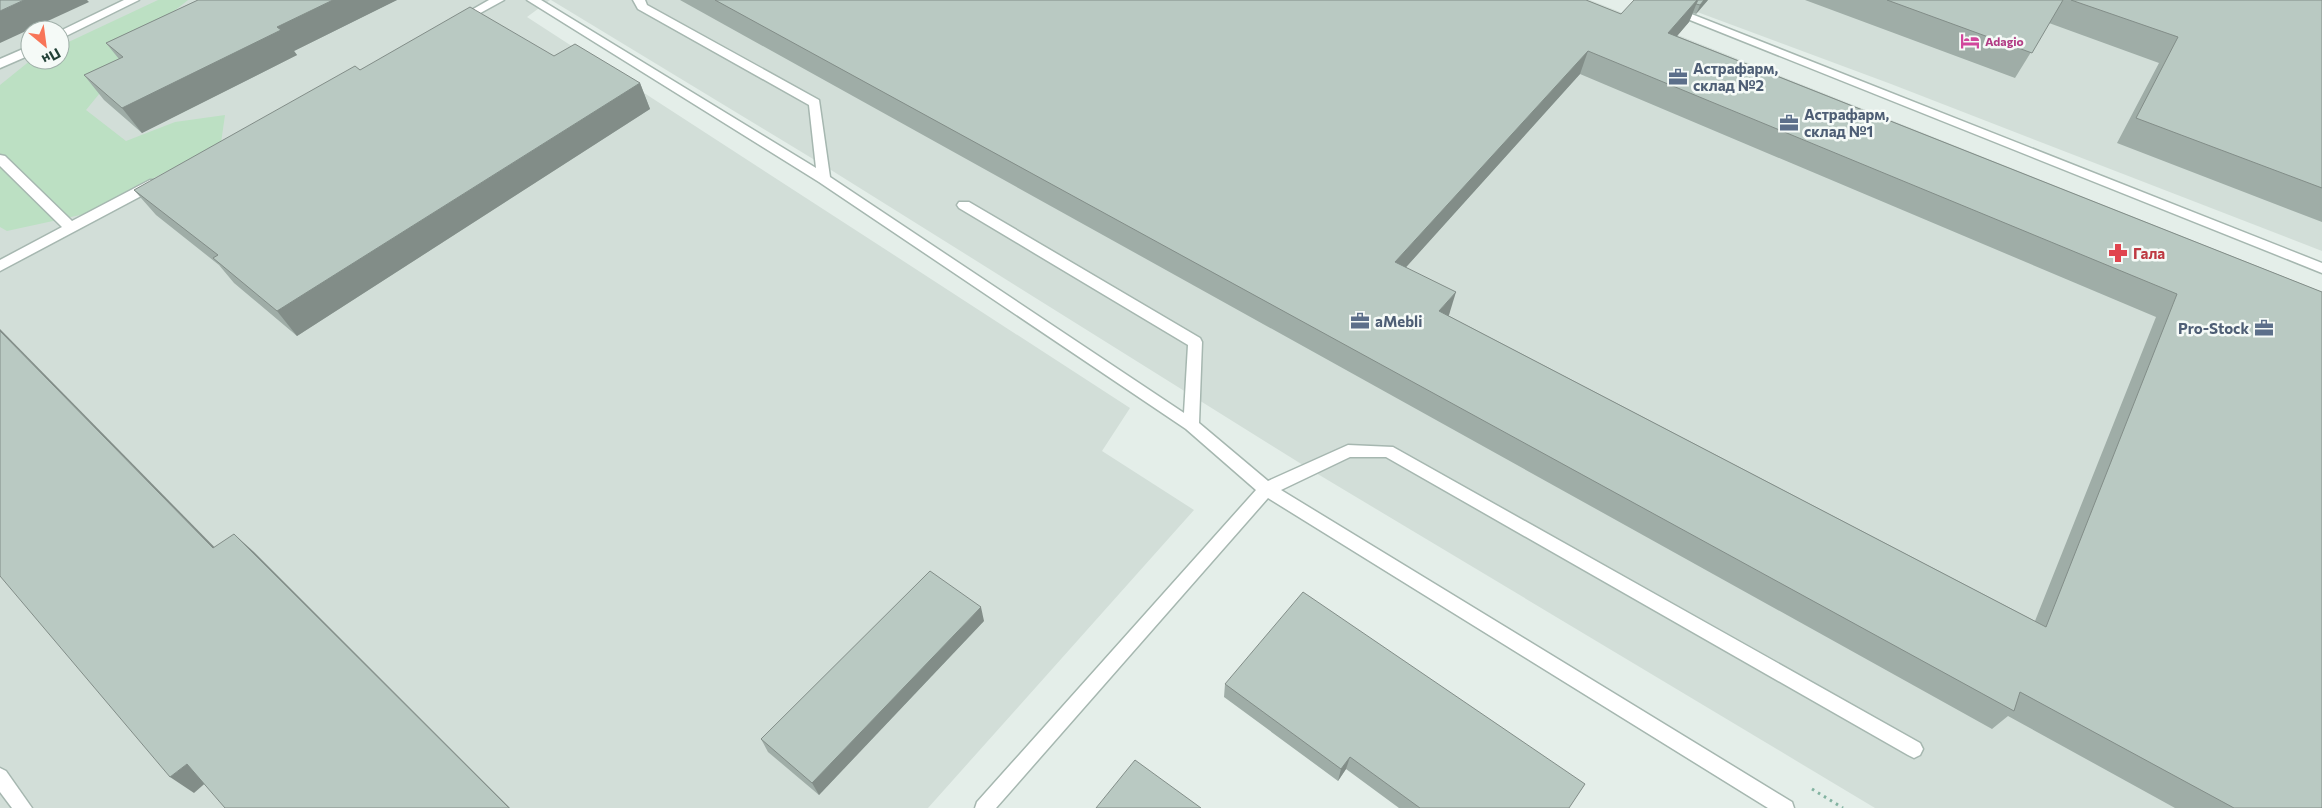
<svg xmlns="http://www.w3.org/2000/svg" width="2322" height="808" viewBox="0 0 2322 808" font-family="Commissioner,sans-serif">
	<style>
		.built { fill: #d2ded8; fill-rule: evenodd }
		.green { fill: #bce0c3 }
		.lines { fill: none; stroke-linecap: round; stroke-linejoin: round }
		.service-casing { stroke: #a6b7b0; stroke-width: 3 }
		.path { stroke: #83b3a1; stroke-width: 3; stroke-dasharray: 2.5 4.5; stroke-linecap: butt }
		.service { fill: #fff; fill-rule: evenodd }
		.wall { fill: #9fada7; fill-rule: evenodd }
		.shaded-wall { fill: #828d88 }
		.building { fill: #b9c9c2; stroke: #828d88; fill-rule: evenodd }
		.labels { text-anchor: middle; dominant-baseline: central; stroke-width: 5; stroke-linejoin: round; paint-order: stroke }
		.far-hotel-label { font-size: 12px; font-weight: bold; fill: #b23c85; stroke: #f5faf7; text-anchor: start }
		.service-label { font-size: 15px; font-weight: bold; fill: #4e5e75; stroke: #f5faf7; text-anchor: start }
		.health-label { font-size: 15px; font-weight: bold; fill: #be3a42; stroke: #f5faf7; text-anchor: start }
	</style>
	<rect width="100%" height="100%" fill="#e4eee9"/>
	<g class="built">
		<path d="M 0,0 L 550,0 L 527,17 L 1130,408 L 1102,451 L 1194,510 L 928,808 L 0,808 ZM 30,30 L 60,30 L 60,60 L 30,60 Z"/>
		<polygon points="551,0 1590,0 2305,285 2322,325 2322,808 1875,808 1311,470 823,165"/>
		<polygon points="1665,0 2322,0 2322,251 1891,84"/>
	</g>
	<polygon class="green" points="158,0 188,0 153,28 86,110 126,141 175,122 225,115 221,143 85,214 7,231 0,227 0,85 31,60 60,60 60,46"/>
	<g class="lines">
		<g class="service-casing">
			<g id="service">
				<polygon points="124,0 139,0 60,39 60,31"/>
				<polygon points="489,0 504,0 464,22 456,22 454,20"/>
				<polygon points="527,0 541,0 816,168 809,105 638,9 633,0 645,0 647,5 819,100 830,177 1184,413 1188,345 959,208 957,205 959,202 969,202 1200,338 1202,342 1199,423 1268,481 1348,445 1393,447 1920,743 1923,749 1920,755 1914,758 1908,755 1386,457 1350,457 1281,490 1792,802 1794,808 1768,808 1268,498 996,808 975,808 977,802 1256,490 1186,429 819,182"/>
				<polygon points="1640,0 1656,0 2322,263 2322,273"/>
				<polygon points="30,46 30,55 0,68 0,59"/>
				<polygon points="0,155 5,156 72,221 150,180 160,180 161,183 160,186 0,271 0,260 62,227 0,166"/>
				<polygon points="0,768 6,771 32,808 12,808 0,792"/>
			</g>
		</g>
		<polyline class="path" points="1812,789 1843,808"/>
		<use href="#service" class="service"/>
	</g>
	<g class="wall">
		<polygon points="198,0 397,0 294,51 297,55 142,133 104,100 84,75 119,59 106,43"/>
		<path d="M 680,0 L 1586,0 L 1621,14 L 1708,0 L 1696,14 L 1693,13 L 1689,22 L 1677,36 L 2322,292 L 2322,808 L 2175,808 L 2008,716 L 1992,729 ZM 1580,74 L 2156,317 L 2035,621 L 1449,316 L 1449,315 L 1406,267 Z"/>
		<polygon points="1805,0 2322,0 2322,222 2117,143 2159,63 2049,23 2015,78"/>
		<polygon points="554,56 640,83 650,109 297,336 234,283 219,265 156,215 134,190 360,70"/>
		<polygon points="984,621 819,795 768,752 761,739"/>
		<polygon points="1225,684 1569,808 1399,808 1346,769 1338,781 1224,697"/>
	</g>
	<g class="shaded-wall">
		<polygon points="24,0 87,0 89,2 0,43 0,11"/>
		<polygon points="333,0 397,0 294,51 297,55 142,133 122,108 277,27"/>
		<polygon points="1697,0 1698,0 1689,22 1660,56 1668,33"/>
		<polygon points="1704,0 1708,0 1696,14 1700,5"/>
		<polygon points="1588,51 1580,74 1390,285 1395,262"/>
		<polygon points="640,83 650,109 297,336 277,311"/>
		<polygon points="1456,292 1449,315 1433,334 1439,311"/>
		<polygon points="0,329 233,566 213,548 0,331"/>
		<polygon points="234,534 254,552 510,808 509,808"/>
		<polygon points="981,607 984,621 819,795 812,783"/>
		<polygon points="1350,757 1346,769 1338,781 1341,769"/>
		<polygon points="187,764 210,779 194,793 170,777"/>
	</g>
	<g class="building">
		<polygon points="0,0 24,0 0,11"/>
		<polygon points="198,0 333,0 277,27 281,30 122,108 84,75 123,57 106,43"/>
		<path d="M 715,0 L 1586,0 L 1621,14 L 1634,0 L 1697,0 L 1668,33 L 2322,292 L 2322,808 L 2234,808 L 2020,692 L 2014,711 ZM 1588,51 L 2177,294 L 2046,627 L 1439,311 L 1456,292 L 1395,262 Z"/>
		<polygon points="1698,0 1704,0 1700,5 1696,4"/>
		<polygon points="1887,0 2063,0 2032,53"/>
		<polygon points="2071,0 2322,0 2322,188 2136,118 2178,37"/>
		<polygon points="470,7 554,56 575,44 640,83 277,311 213,258 218,255 134,190 355,66 360,70"/>
		<polygon points="0,331 213,548 234,534 509,808 225,808 187,764 170,777 0,576"/>
		<polygon points="930,571 981,607 812,783 761,739"/>
		<polygon points="1303,592 1585,784 1569,808 1420,808 1350,757 1341,769 1225,684"/>
		<polygon points="1135,760 1201,808 1096,808"/>
	</g>
	<defs>
		<g id="hotel-bare" transform="scale(1.5)"><path d="M-6-4.5h1.5V1H6V5H4.5V3h-9V5H-6ZM-4 0a1.8 1.8 0 1 1 3.6 0ZM.5 0V-2.5h3Q6-2.5 6 0Z" fill="#d1479c" stroke="#f5faf7" stroke-width="2.5" paint-order="stroke"/></g>
		<g id="office-bare" transform="scale(1.5)"><path d="M-6-3h4V-5.5h4V-3h4V5H-6ZM-1-4.5V-3h2v-1.5ZM-6 0V1H6V0Z" fill="#5c6f8a" stroke="#f5faf7" stroke-width="2.5" paint-order="stroke"/></g>
		<g id="pharmacy-bare" transform="scale(1.5)"><path d="M-2-6h4v4h4v4h-4v4h-4v-4h-4v-4h4Z" fill="#e0444e" stroke="#f5faf7" stroke-width="2.5" paint-order="stroke"/></g>
	</defs>
	<g fill-rule="evenodd">
		<use href="#hotel-bare" x="1970" y="41"/>
		<use href="#office-bare" x="1678" y="77"/>
		<use href="#office-bare" x="1789" y="123"/>
		<use href="#pharmacy-bare" x="2118" y="253"/>
		<use href="#office-bare" x="1360" y="321"/>
		<use href="#office-bare" x="2264" y="328"/>
	</g>
	<g class="labels">
		<g class="far-hotel-label">
			<text x="1985" y="41">Adagio</text>
		</g>
		<g class="service-label">
			<text x="1693" y="68">Астрафарм,<tspan x="1693" dy="17">склад №2</tspan></text>
			<text x="1804" y="114">Астрафарм,<tspan x="1804" dy="17">склад №1</tspan></text>
			<text x="1375" y="321">aMebli</text>
			<text x="2249" y="328" text-anchor="end">Pro-Stock</text>
		</g>
		<g class="health-label">
			<text x="2133" y="253">Гала</text>
		</g>
	</g>
	<g transform="translate(45 45) rotate(151)"><circle r="24" fill="#f5faf7" stroke="#a1b0aa"/>
	<path d="M0-4L9 19L0 12L-9 19Z" fill="#f87558"/>
	<text y="-8" font-size="14" font-weight="bold" text-anchor="middle" fill="#224137">Пн</text>
	</g>
</svg>
